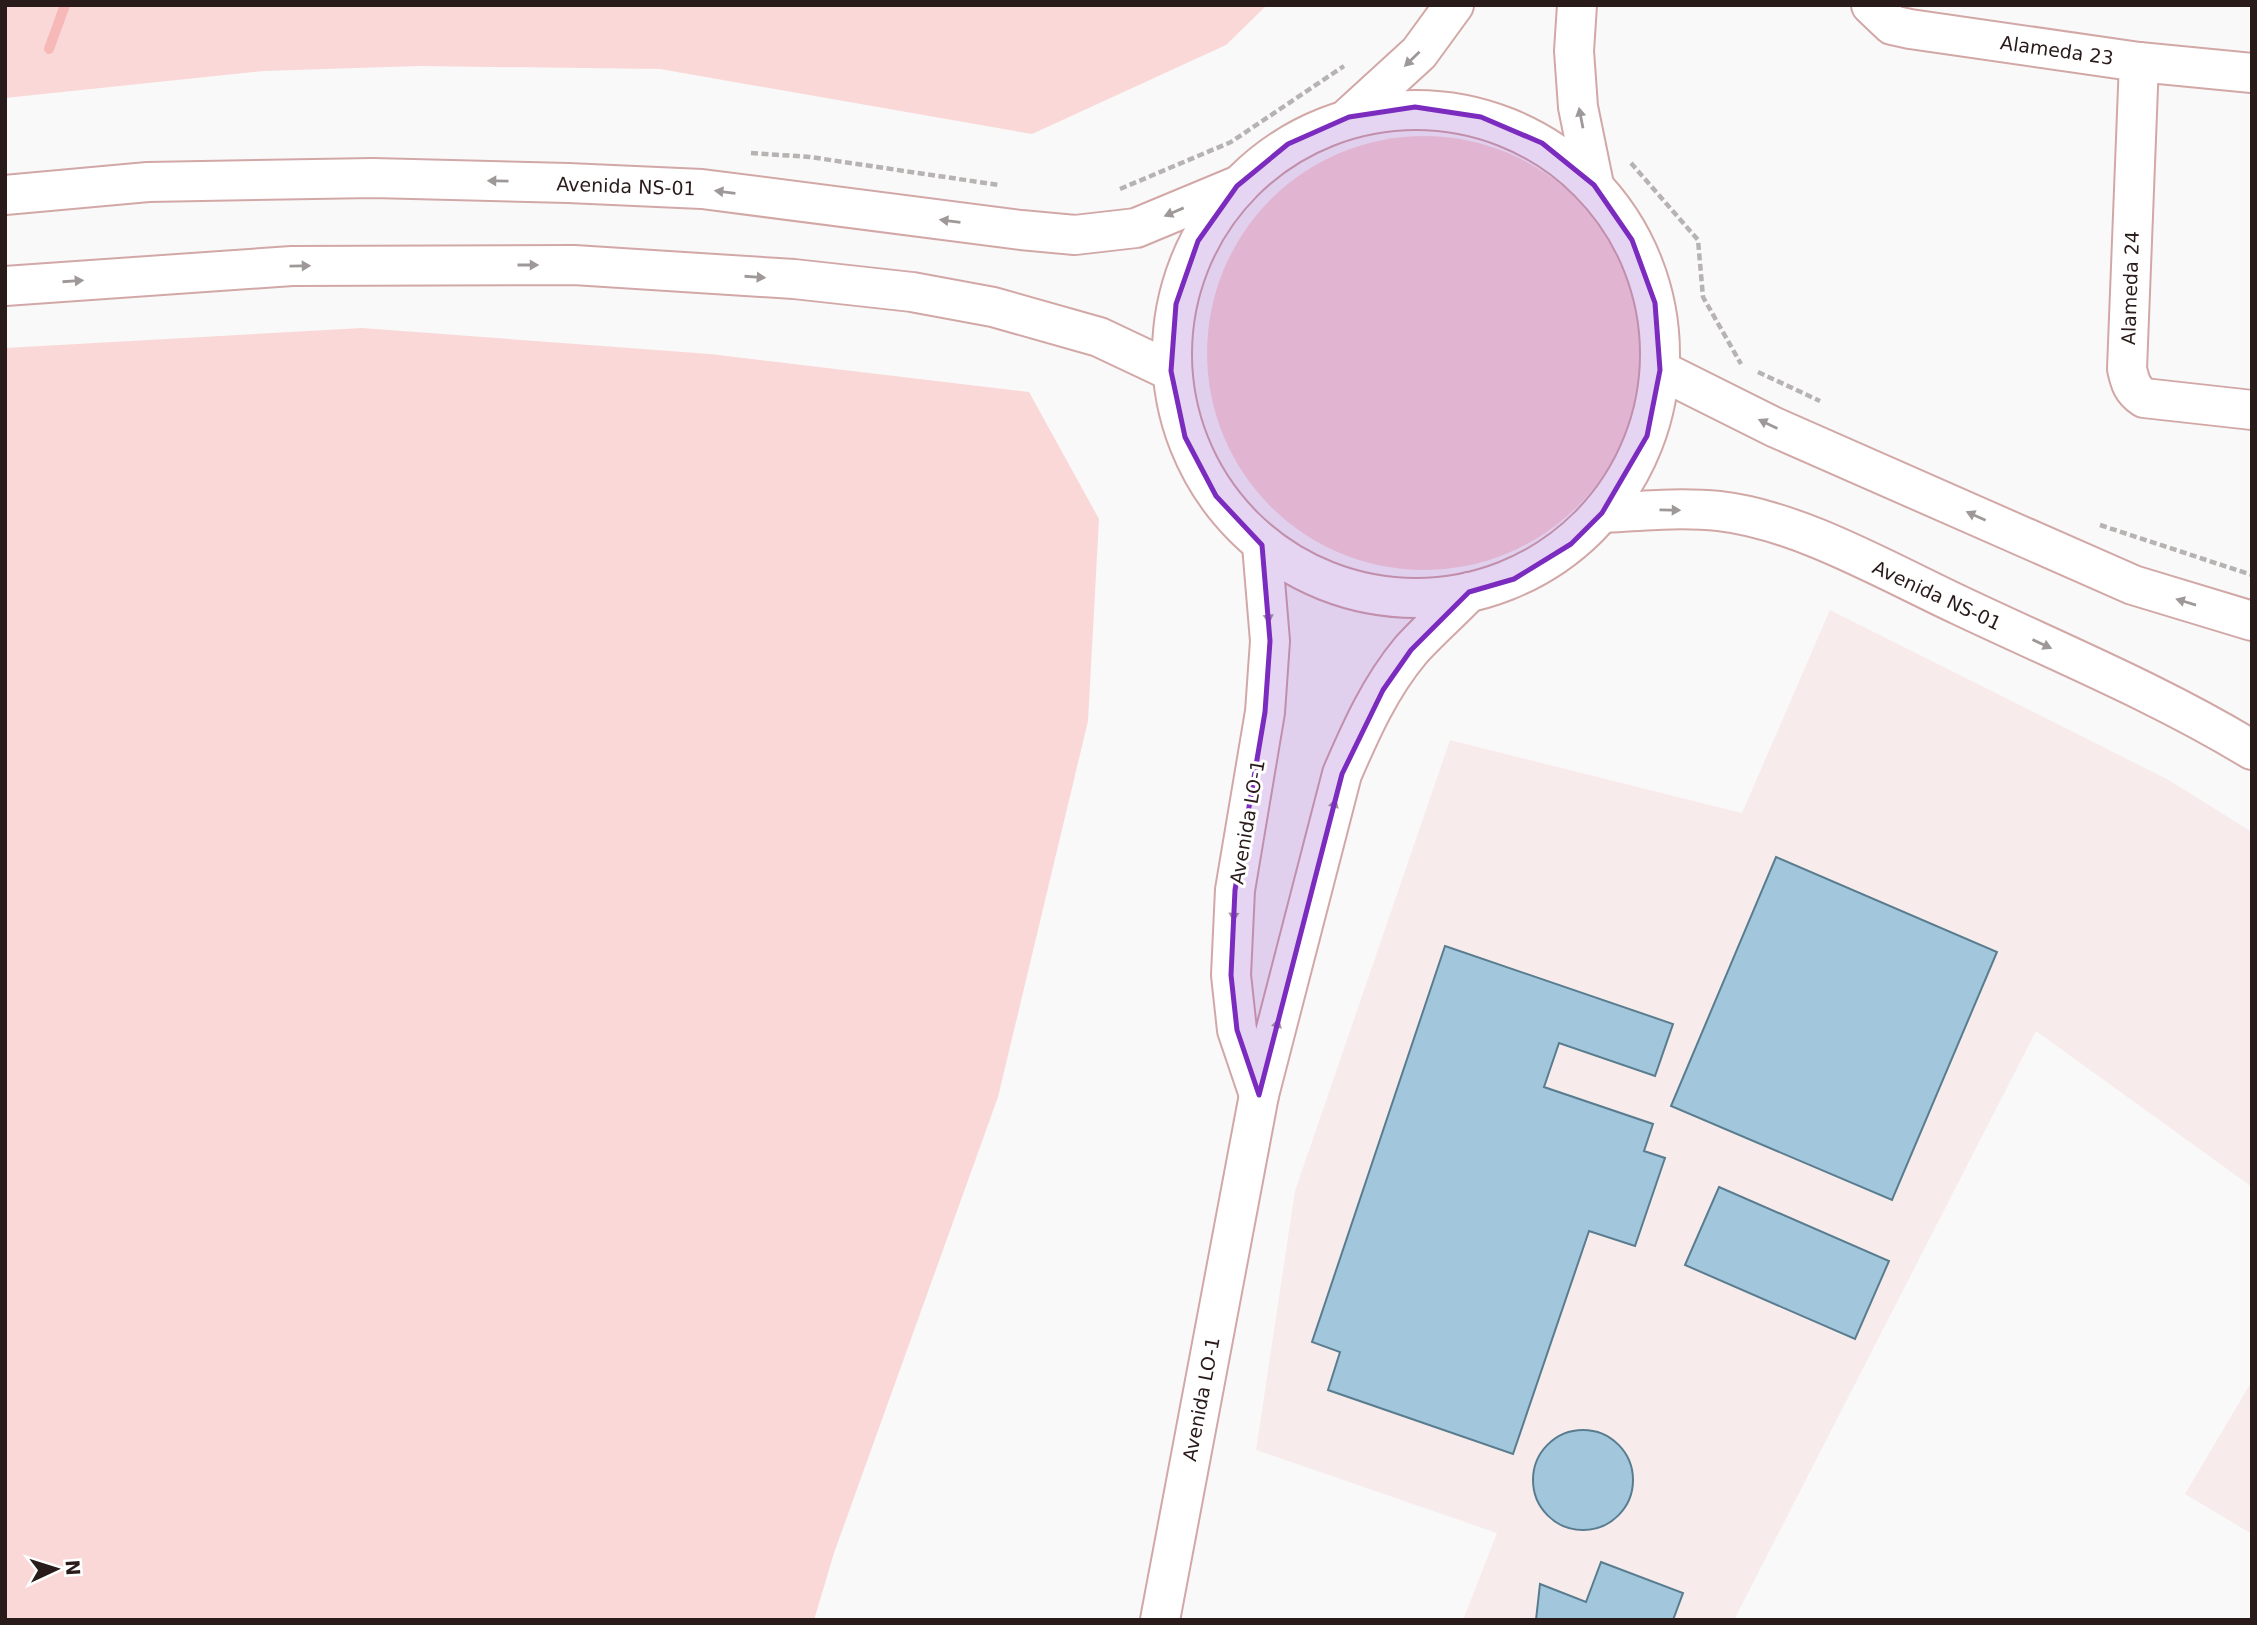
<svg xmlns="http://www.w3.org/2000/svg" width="2257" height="1625" viewBox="0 0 2257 1625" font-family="'DejaVu Sans',sans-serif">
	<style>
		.built { fill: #f7eceb }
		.green { fill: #fad8d8 }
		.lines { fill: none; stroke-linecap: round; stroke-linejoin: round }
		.stream { stroke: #f7b8b8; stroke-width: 10 }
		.building { fill: #a2c7dc; stroke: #597c8f; stroke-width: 2 }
		.minor-casing { stroke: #d2a8a7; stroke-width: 42 }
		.tertiary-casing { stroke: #d2a8a7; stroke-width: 42 }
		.path { stroke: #b8b3b3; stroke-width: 4.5; stroke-dasharray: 7 3.5; stroke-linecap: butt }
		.minor { stroke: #fff; stroke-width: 38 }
		.tertiary { stroke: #fff; stroke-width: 38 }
		.oneway { fill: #9f9898 }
		.marked { fill: #7b2cbf; fill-opacity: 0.2; stroke: #7b2cbf; stroke-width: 5; stroke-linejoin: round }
		.labels { text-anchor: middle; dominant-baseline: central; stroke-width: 6; stroke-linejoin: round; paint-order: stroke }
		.street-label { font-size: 19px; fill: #2a1b1b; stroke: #fff }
	</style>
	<rect width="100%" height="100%" fill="#f9f9f9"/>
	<g class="built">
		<polygon points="1830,610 2167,779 2252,832 2252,1187 2036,1031 1734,1620 1463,1620 1497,1533 1256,1450 1295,1191 1450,740 1742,813"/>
		<polygon points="2252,1381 2252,1534 2185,1494"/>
	</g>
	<g class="green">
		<polygon points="5,5 1267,5 1226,45 1032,134 660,69 419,66 264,71 5,98"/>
		<circle cx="1424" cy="353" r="217"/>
		<polygon points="362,328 710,354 1029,392 1099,519 1088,721 998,1097 834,1553 814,1620 5,1620 5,348"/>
	</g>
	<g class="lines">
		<polyline class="stream" points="49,49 65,5"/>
	</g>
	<g class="building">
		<polygon points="1776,857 1997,952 1892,1200 1671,1106"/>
		<polygon points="1445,946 1673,1024 1655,1076 1559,1043 1544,1087 1653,1124 1644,1151 1665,1158 1635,1246 1589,1231 1513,1454 1328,1390 1340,1352 1312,1342"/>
		<polygon points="1719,1187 1889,1261 1855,1339 1685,1265"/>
		<circle cx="1583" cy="1480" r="50"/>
		<polygon points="1601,1562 1683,1593 1673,1620 1536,1620 1540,1584 1586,1602"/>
	</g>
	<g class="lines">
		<g class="minor-casing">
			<g id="minor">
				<polyline points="1871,5 1892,25 1910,29 2139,62 2252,73"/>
				<path d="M 2139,62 L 2127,369 C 2130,382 2132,390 2144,398 L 2252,410"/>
			</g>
		</g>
		<g class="tertiary-casing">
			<g id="tertiary">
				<polyline points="1577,5 1574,51 1578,107 1594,185"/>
				<circle cx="1416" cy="354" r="244"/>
				<polyline points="1349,117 1419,53 1454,5"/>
				<polyline points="5,195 148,182 373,178 568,183 702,189 1021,230 1075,235 1136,228 1237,186"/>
				<polyline points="5,286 292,266 574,265 794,279 912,292 993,307 1099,337 1171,371"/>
				<polyline points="1660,370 1774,427 2133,585 2252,621"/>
				<path d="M 1602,513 C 1640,511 1680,507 1719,511 C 1799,520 1888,572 1961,606 C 2058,652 2160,694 2252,750"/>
				<polyline points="1259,1095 1237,1030 1231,975 1235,890 1265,712 1270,641 1262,545"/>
				<path d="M 1160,1620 L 1259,1095 L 1342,774 C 1361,730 1380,687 1411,650 C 1429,630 1450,612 1469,592"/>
			</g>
		</g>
		<g class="path">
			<polyline points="751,153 810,157 999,185"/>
			<polyline points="1631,163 1698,240 1703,297 1741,364"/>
			<polyline points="1120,189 1231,142 1344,66"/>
			<polyline points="1758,372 1820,401"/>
			<polyline points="2100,525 2252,575"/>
		</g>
		<use href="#minor" class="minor"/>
		<use href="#tertiary" class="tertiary"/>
	</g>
	<defs><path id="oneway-solid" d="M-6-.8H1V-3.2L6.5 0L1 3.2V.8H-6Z" transform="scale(1.75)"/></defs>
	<g class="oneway">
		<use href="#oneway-solid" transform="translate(1412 59) rotate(136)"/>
		<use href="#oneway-solid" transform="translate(1581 118) rotate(-101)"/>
		<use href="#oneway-solid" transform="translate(498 181) rotate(-179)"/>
		<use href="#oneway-solid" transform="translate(725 192) rotate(-173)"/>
		<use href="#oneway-solid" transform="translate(1174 212) rotate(157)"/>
		<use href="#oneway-solid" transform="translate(950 221) rotate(-173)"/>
		<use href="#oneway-solid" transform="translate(528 265)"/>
		<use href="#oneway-solid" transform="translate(300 266) rotate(-1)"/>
		<use href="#oneway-solid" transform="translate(755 277) rotate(4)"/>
		<use href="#oneway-solid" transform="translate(73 281) rotate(-4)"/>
		<use href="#oneway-solid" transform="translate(1768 424) rotate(-154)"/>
		<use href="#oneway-solid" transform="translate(1670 510) rotate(1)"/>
		<use href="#oneway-solid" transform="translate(1976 516) rotate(-156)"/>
		<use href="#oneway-solid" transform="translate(2186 602) rotate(-163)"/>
		<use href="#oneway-solid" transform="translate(1268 613) rotate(85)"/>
		<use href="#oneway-solid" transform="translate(2042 644) rotate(25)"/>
		<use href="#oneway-solid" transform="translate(1333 809) rotate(-75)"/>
		<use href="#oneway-solid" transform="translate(1234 911) rotate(93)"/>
		<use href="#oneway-solid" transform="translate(1276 1029) rotate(-75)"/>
	</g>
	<path class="marked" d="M 1415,107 L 1481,117 L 1542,143 L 1594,185 L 1632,240 L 1655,303 L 1660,370 L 1647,436 L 1602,513 L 1571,544 L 1514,579 L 1469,592 L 1411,650 L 1383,690 L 1342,774 L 1259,1095 L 1237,1030 L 1231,975 L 1235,890 L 1265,712 L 1270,641 L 1262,545 L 1216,496 L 1185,437 L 1171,371 L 1176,304 L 1198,241 L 1237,186 L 1288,144 L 1349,117 Z"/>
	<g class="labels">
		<g class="street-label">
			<text transform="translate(2057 50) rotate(8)">Alameda 23</text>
			<text transform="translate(626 186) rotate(2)">Avenida NS-01</text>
			<text transform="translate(2130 288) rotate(-88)">Alameda 24</text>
			<text transform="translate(1937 595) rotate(25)">Avenida NS-01</text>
			<text transform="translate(1247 822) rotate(-80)">Avenida LO-1</text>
			<text transform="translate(1201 1399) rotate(-79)">Avenida LO-1</text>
		</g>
	</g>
	<rect width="2257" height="1625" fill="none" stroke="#2a1b1b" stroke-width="14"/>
	<g transform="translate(56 1569) rotate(86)" stroke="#ffffff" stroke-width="5" paint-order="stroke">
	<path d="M0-5L12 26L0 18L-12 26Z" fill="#2a1b1b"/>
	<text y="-10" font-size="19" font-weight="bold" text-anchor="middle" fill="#2a1b1b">N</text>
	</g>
</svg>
